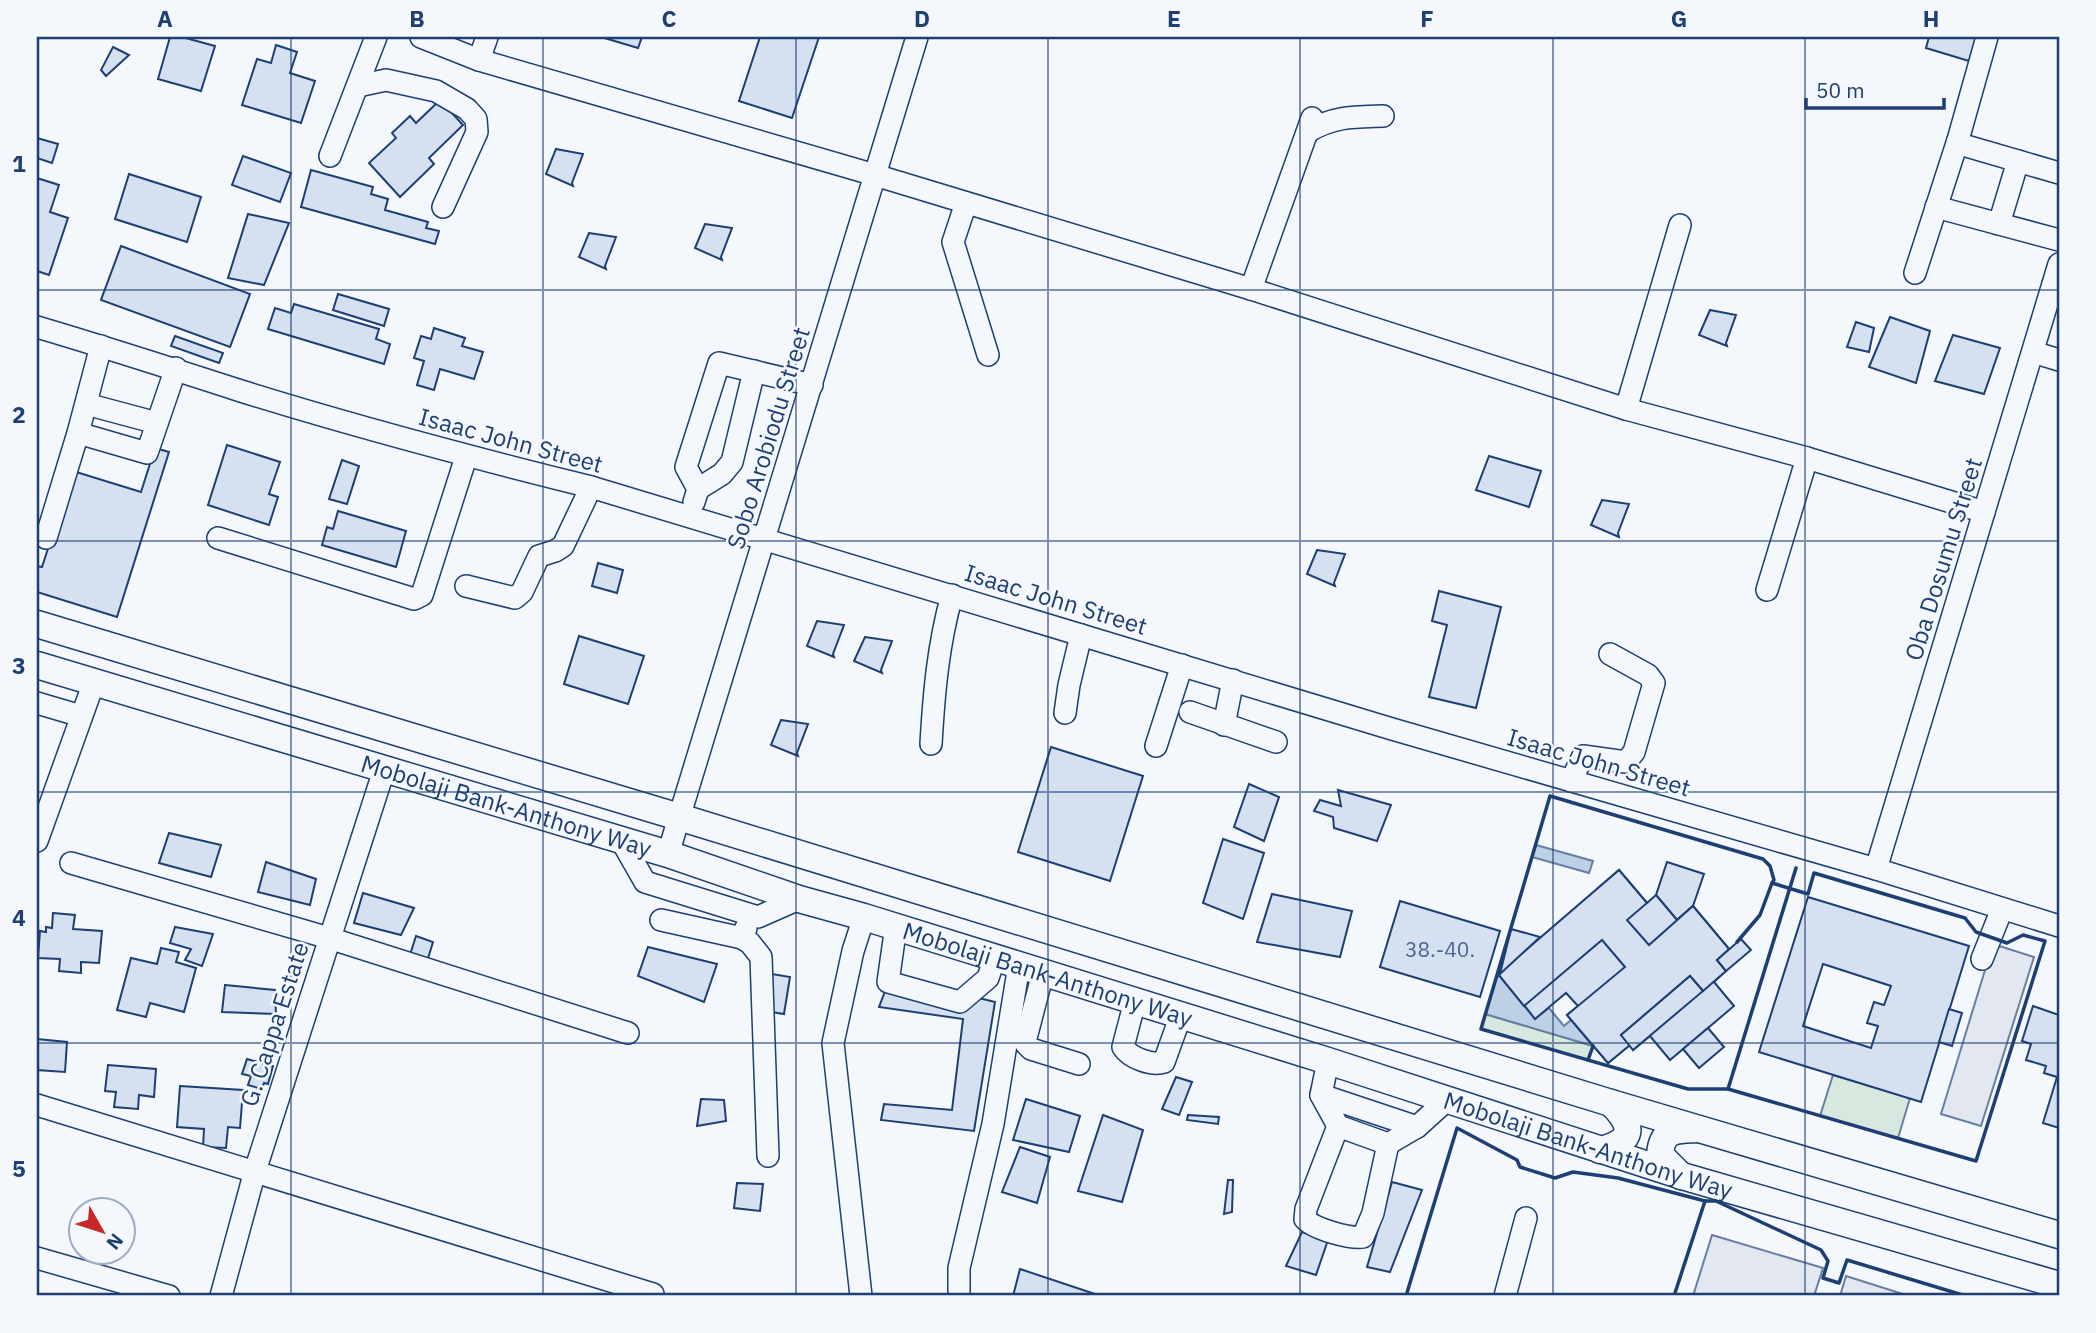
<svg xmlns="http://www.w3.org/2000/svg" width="2096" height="1333" viewBox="0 0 2096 1333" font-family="'IBM Plex Sans',sans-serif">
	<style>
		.green { fill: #d7e8df; stroke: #687fa3; stroke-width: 2 }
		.parking { fill: #e3e8f0; stroke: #687fa3; stroke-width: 2 }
		.water { fill: #bed0e5; stroke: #687fa3; stroke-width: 2 }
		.building { fill: #d5e0f0; stroke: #1d3f73; stroke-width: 2; fill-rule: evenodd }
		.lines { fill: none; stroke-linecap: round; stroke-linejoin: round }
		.minor-casing { stroke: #1d3f73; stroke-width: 24 }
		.major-casing { stroke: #1d3f73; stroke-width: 29 }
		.minor { stroke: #f4f7fb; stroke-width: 21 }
		.major { stroke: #f4f7fb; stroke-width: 26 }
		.wall { stroke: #1d3f73; stroke-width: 3.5 }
		.grid { fill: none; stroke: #1d3f73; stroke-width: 2; stroke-opacity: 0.55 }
		.labels { text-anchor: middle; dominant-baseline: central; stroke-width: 5; stroke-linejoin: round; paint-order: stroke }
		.number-label { font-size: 21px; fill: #4b6792 }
		.street-label { font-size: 24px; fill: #1d3f73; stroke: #f4f7fb }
		.neatline { fill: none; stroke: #1d3f73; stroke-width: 2.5 }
		.grid-label { font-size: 23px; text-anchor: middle; font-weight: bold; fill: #1d3f73 }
	</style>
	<rect width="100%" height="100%" fill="#f4f7fb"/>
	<g class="green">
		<polygon points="1485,1014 1593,1046 1588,1060 1481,1029"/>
		<polygon points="1833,1075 1910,1098 1898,1138 1820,1116"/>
	</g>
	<g class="parking">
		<polygon points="1993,944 2034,957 1981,1126 1941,1114"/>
		<polygon points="1712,1235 1823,1268 1814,1296 1693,1296"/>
		<polygon points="1846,1276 1909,1296 1840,1296"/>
	</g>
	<g class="water">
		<polygon points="1536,845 1593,861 1589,873 1532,857"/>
		<polygon points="1498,974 1535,1019 1549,1008 1564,1026 1571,1020 1593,1046 1485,1014"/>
	</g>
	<g class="building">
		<polygon points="170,37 182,37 215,46 201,91 158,79"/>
		<polygon points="601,37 642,37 638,48"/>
		<polygon points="760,37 819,37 792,118 739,101"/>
		<polygon points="1929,37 1976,37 1969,61 1926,48"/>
		<polygon points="276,45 297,52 290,73 315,81 301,123 242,105 257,59 271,63"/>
		<polygon points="113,47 129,55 106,76 101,70"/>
		<polygon points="440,100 463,125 429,158 434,164 400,197 369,163 396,138 392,133 410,116 416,123"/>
		<polygon points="37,138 58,144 52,163 37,158"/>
		<polygon points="556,149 583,154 572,183 573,186 546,174"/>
		<polygon points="243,156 291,173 280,202 232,185"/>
		<polygon points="311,170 373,187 371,194 388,199 385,210 428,222 426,228 439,231 435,244 301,207"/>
		<polygon points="129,174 201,197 187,242 115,219"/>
		<polygon points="37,178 59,185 50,212 68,218 49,275 37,271"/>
		<polygon points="248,214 289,223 264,285 228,278"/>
		<polygon points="705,224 732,228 721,257 722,260 695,248"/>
		<polygon points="589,233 616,237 605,266 606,269 579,257"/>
		<polygon points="121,246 250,294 230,347 101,300"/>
		<polygon points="338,294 389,309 384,326 333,310"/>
		<polygon points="294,304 379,329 376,339 390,344 384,364 268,329 275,308 291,313"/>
		<polygon points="1710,310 1736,315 1726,343 1727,346 1699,335"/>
		<polygon points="1890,317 1930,331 1916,383 1869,367"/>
		<polygon points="1856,322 1874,328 1869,352 1847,347"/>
		<polygon points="434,328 465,338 462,346 483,352 474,379 440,369 434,390 417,385 424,361 414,358 421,336 431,339"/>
		<polygon points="1953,335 2000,348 1984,394 1935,381"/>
		<polygon points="175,336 223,353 219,363 171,346"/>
		<polygon points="227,445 280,462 269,494 278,497 269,525 208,505"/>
		<polygon points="155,448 169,452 117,617 37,592 37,566 42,567 73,471 141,492"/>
		<polygon points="1489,456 1541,471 1529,507 1476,490"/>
		<polygon points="342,460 359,466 347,504 329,499"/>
		<polygon points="1602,500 1629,504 1618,533 1619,537 1591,525"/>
		<polygon points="338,511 406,531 396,567 322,545 327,527 333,529"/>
		<polygon points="1317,550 1345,554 1334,583 1335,586 1307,574"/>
		<polygon points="598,563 623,570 617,593 592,586"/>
		<polygon points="1439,591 1501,607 1476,708 1429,697 1447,625 1432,621"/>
		<polygon points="817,621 844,625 833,654 834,657 807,646"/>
		<polygon points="579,636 644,656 628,704 564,684"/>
		<polygon points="865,637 892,641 881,670 882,673 854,661"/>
		<polygon points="781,720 808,724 797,753 798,756 771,745"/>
		<polygon points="1051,747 1143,776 1110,881 1018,852"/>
		<polygon points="1249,784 1279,797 1264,841 1234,827"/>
		<polygon points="1338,790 1391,805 1377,841 1334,828 1333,817 1314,811 1320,800 1341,806"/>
		<polygon points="169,833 221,845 211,877 159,863"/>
		<polygon points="1223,839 1264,853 1243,919 1203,903"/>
		<polygon points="266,862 316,879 310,905 258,892"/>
		<polygon points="1667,862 1704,874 1693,906 1677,920 1656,895"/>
		<polygon points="1619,870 1647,903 1656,895 1677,920 1693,906 1729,949 1717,960 1726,971 1714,982 1734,1006 1670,1060 1650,1036 1633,1050 1630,1045 1608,1063 1567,1015 1578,1006 1566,993 1535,1019 1500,974"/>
		<polygon points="1619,870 1647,903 1627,920 1649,945 1693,906 1729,949 1717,960 1726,971 1703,991 1690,976 1621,1035 1630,1045 1608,1063 1567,1015 1625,967 1602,940 1524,1006 1498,974"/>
		<polygon points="363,893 414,908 401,935 354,923"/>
		<polygon points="1272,894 1352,911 1340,957 1257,942"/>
		<path d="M 1808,897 L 1969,946 L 1921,1102 L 1759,1052 ZM 1823,964 L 1891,986 L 1884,1005 L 1874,1002 L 1867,1023 L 1878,1026 L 1871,1048 L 1803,1026 Z"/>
		<polygon points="1400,901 1500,931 1480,997 1380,967"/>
		<polygon points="53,913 75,915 73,929 102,931 99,963 81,962 81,973 59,971 60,959 38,958 40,931 46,932 46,927 52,928"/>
		<polygon points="175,927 213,934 202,966 185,960 191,949 170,943"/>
		<polygon points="1511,929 1540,937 1500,974"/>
		<polygon points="416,936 433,942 426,965 408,961"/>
		<polygon points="1741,939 1751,950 1726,971 1717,960"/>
		<polygon points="648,947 717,964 704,1002 638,976"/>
		<polygon points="161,948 179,952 176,962 196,968 184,1012 150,1003 146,1017 117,1010 131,958 157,964"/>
		<polygon points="766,973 790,977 784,1014 765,1011"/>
		<polygon points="891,976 995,1002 974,1131 881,1120 884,1104 952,1110 963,1019 879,1007"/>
		<polygon points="1690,976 1703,991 1633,1050 1621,1035"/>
		<polygon points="225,985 275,990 276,1014 222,1012"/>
		<polygon points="2033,1006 2059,1015 2059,1128 2043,1123 2057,1077 2044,1073 2046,1066 2026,1060 2031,1044 2022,1041"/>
		<polygon points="1949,1009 1962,1013 1952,1046 1939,1042"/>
		<polygon points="1708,1028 1724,1047 1699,1068 1683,1049"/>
		<polygon points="37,1039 67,1042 65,1072 37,1070"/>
		<polygon points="247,1059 273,1066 268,1084 264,1083 262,1089 248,1085 251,1076 242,1074"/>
		<polygon points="108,1065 156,1069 154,1097 139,1095 138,1109 114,1107 116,1092 105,1091"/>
		<polygon points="1176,1077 1192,1082 1179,1115 1162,1109"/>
		<polygon points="180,1086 243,1090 240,1128 228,1127 226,1148 203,1147 204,1129 177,1127"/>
		<polygon points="701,1099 724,1100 726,1121 697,1126"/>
		<polygon points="1026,1099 1080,1116 1069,1152 1013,1140"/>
		<polygon points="1103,1115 1143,1130 1122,1202 1078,1191"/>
		<polygon points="1188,1115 1219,1117 1218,1124 1187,1120"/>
		<polygon points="1020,1147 1050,1157 1037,1203 1002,1192"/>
		<polygon points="1228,1180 1233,1180 1232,1212 1224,1214"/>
		<polygon points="1392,1182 1422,1190 1390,1272 1367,1267"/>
		<polygon points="737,1183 763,1184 760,1211 734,1208"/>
		<polygon points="1302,1232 1328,1240 1316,1275 1286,1266"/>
		<polygon points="1020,1269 1101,1296 1013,1296"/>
	</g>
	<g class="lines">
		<g class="minor-casing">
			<g id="minor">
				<polyline points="421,37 479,60 875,175 1251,289 1626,409 1807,458 1984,512"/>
				<polyline points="1987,37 1958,140 1963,145 2059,173"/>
				<polyline points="479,60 487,37"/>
				<polyline points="358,86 386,80 436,91 467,109 476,119 477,132 443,207"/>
				<path d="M 1309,131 C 1335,116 1354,117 1383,116"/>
				<polyline points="330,156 376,37"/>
				<polyline points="966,203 953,242 988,355"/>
				<polyline points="1936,207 2059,240"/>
				<polyline points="1999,224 2018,161"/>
				<polyline points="1915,273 1958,140"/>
				<polyline points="1251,289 1312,118"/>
				<path d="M 37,327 C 105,347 173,369 241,391 C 356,427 474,458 591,487 L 1392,729 L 1876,869 L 2059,926"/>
				<polyline points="101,346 78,433 147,453 176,368"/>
				<polyline points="2033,352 2059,360"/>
				<polyline points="86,404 157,423"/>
				<polyline points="1626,409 1680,225"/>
				<polyline points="698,489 686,467 719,363 812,385"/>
				<polyline points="694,502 698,489 722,474 732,462 754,371"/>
				<polyline points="46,538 78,433"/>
				<polyline points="218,538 414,599 422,595 466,457"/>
				<polyline points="466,586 515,598 522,592 539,556 555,551 563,546 591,487"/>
				<polyline points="1767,590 1807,458"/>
				<polyline points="37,703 81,716"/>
				<polyline points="1190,712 1276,742"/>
				<polyline points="1065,713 1069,685 1081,635"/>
				<polyline points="1224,725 1233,680"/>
				<path d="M 931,744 C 934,693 938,645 952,595"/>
				<polyline points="1156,746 1182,665"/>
				<polyline points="1571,781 1583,756 1626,762 1634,752 1654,683 1648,675 1610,654"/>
				<polyline points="621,840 645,882 758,917 799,899"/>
				<polyline points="37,841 94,682"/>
				<polyline points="668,854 917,37"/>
				<polyline points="71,863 329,938 628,1033"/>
				<polyline points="1876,869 2059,264"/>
				<polyline points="661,920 742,938 746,928"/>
				<polyline points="896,926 888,982 960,1002 988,978 995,957"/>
				<polyline points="742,938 750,943 761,957 768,1156"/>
				<polyline points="1982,959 2002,909"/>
				<polyline points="1043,973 1026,1038 1026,1044 1031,1049 1079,1064"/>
				<path d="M 1135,1001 L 1123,1047 C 1130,1058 1152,1066 1164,1062 L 1181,1015"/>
				<polyline points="1328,1061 1321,1095 1338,1126 1388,1144 1417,1127 1448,1099"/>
				<polyline points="1321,1095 1417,1127"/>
				<polyline points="37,1105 653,1294"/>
				<path d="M 1338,1126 L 1306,1209 L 1305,1219 C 1314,1229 1350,1239 1363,1237 L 1373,1213 L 1388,1144"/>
				<polyline points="37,1258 169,1296"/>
				<polyline points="221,1296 255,1171 384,770"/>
				<polyline points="861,1296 833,1043 853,951 864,917"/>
				<polyline points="959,1296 959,1268 993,1124 1019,965"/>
				<polyline points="1505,1296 1526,1218"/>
			</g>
		</g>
		<g class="major-casing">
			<g id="major">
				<polyline points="37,624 679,817 1611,1103 2059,1235"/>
				<path id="s1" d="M 37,665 L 668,854 L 799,899 L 864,917 L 1328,1061 L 1682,1176 L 2059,1285"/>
				<path d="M 1600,1150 C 1634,1142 1635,1126 1611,1103"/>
				<path d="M 1681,1176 L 1660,1155 C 1662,1128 1676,1130 1698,1129"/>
			</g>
		</g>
		<use href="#minor" class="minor"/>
		<use href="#major" class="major"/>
		<g class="wall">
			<polygon points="1550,796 1763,859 1770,866 1774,880 1772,883 1808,894 1814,873 1965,918 1976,932 2007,943 2023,935 2045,941 1976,1161 1728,1089 1688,1089 1481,1029"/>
			<polyline points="1737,942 1760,915 1772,883"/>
			<polyline points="1588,1060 1593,1046"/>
			<polyline points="1728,1089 1796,868"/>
			<polyline points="1406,1296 1457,1128 1517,1160 1520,1167 1555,1178 1573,1172 1618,1178 1705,1201"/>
			<polyline points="1674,1296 1705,1201 1716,1201 1821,1250 1828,1261 1823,1278 1839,1283 1847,1260 1966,1296"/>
		</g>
	</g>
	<path class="grid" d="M 291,37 L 291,1296M 543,37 L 543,1296M 796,37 L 796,1296M 1048,37 L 1048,1296M 1300,37 L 1300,1296M 1553,37 L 1553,1296M 1805,37 L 1805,1296M 37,290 L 2059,290M 37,541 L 2059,541M 37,792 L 2059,792M 37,1043 L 2059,1043"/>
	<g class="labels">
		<g class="number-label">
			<text x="1440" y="949">38.-40.</text>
		</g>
		<g class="street-label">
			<text transform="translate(768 438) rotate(-73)">Sobo Arobiodu Street</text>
			<text transform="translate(511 440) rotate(15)">Isaac John Street</text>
			<text transform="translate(1943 559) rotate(-73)">Oba Dosumu Street</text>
			<text transform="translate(1056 599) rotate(17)">Isaac John Street</text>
			<text transform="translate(1599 762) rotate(16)">Isaac John Street</text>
			<text stroke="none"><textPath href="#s1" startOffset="490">Mobolaji Bank-Anthony Way</textPath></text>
			<text stroke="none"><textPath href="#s1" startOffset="1057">Mobolaji Bank-Anthony Way</textPath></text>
			<text transform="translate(274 1024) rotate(-72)">G. Cappa Estate</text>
			<text stroke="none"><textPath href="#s1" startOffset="1624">Mobolaji Bank-Anthony Way</textPath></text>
		</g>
	</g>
	<rect width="2096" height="1333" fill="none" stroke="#f4f7fb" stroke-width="77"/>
	<g transform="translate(102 1231) rotate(129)"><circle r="33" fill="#f4f7fb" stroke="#9eadc5" stroke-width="2"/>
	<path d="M0-5L12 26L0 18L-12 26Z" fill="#c62828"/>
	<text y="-10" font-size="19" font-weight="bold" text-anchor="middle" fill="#1d3f73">N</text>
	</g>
	<path d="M1806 98v10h138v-10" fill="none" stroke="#1d3f73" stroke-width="3.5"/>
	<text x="1816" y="98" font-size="21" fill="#1d3f73" stroke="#f4f7fb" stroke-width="5" paint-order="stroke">50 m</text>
	<rect x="38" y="38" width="2020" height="1256" class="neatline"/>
	<g class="grid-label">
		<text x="165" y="27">A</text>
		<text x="417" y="27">B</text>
		<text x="669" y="27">C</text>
		<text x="922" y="27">D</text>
		<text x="1174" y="27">E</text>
		<text x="1427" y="27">F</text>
		<text x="1679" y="27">G</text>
		<text x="1931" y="27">H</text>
		<text x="19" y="172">1</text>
		<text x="19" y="423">2</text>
		<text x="19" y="674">3</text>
		<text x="19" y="926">4</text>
		<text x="19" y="1177">5</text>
	</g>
</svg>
